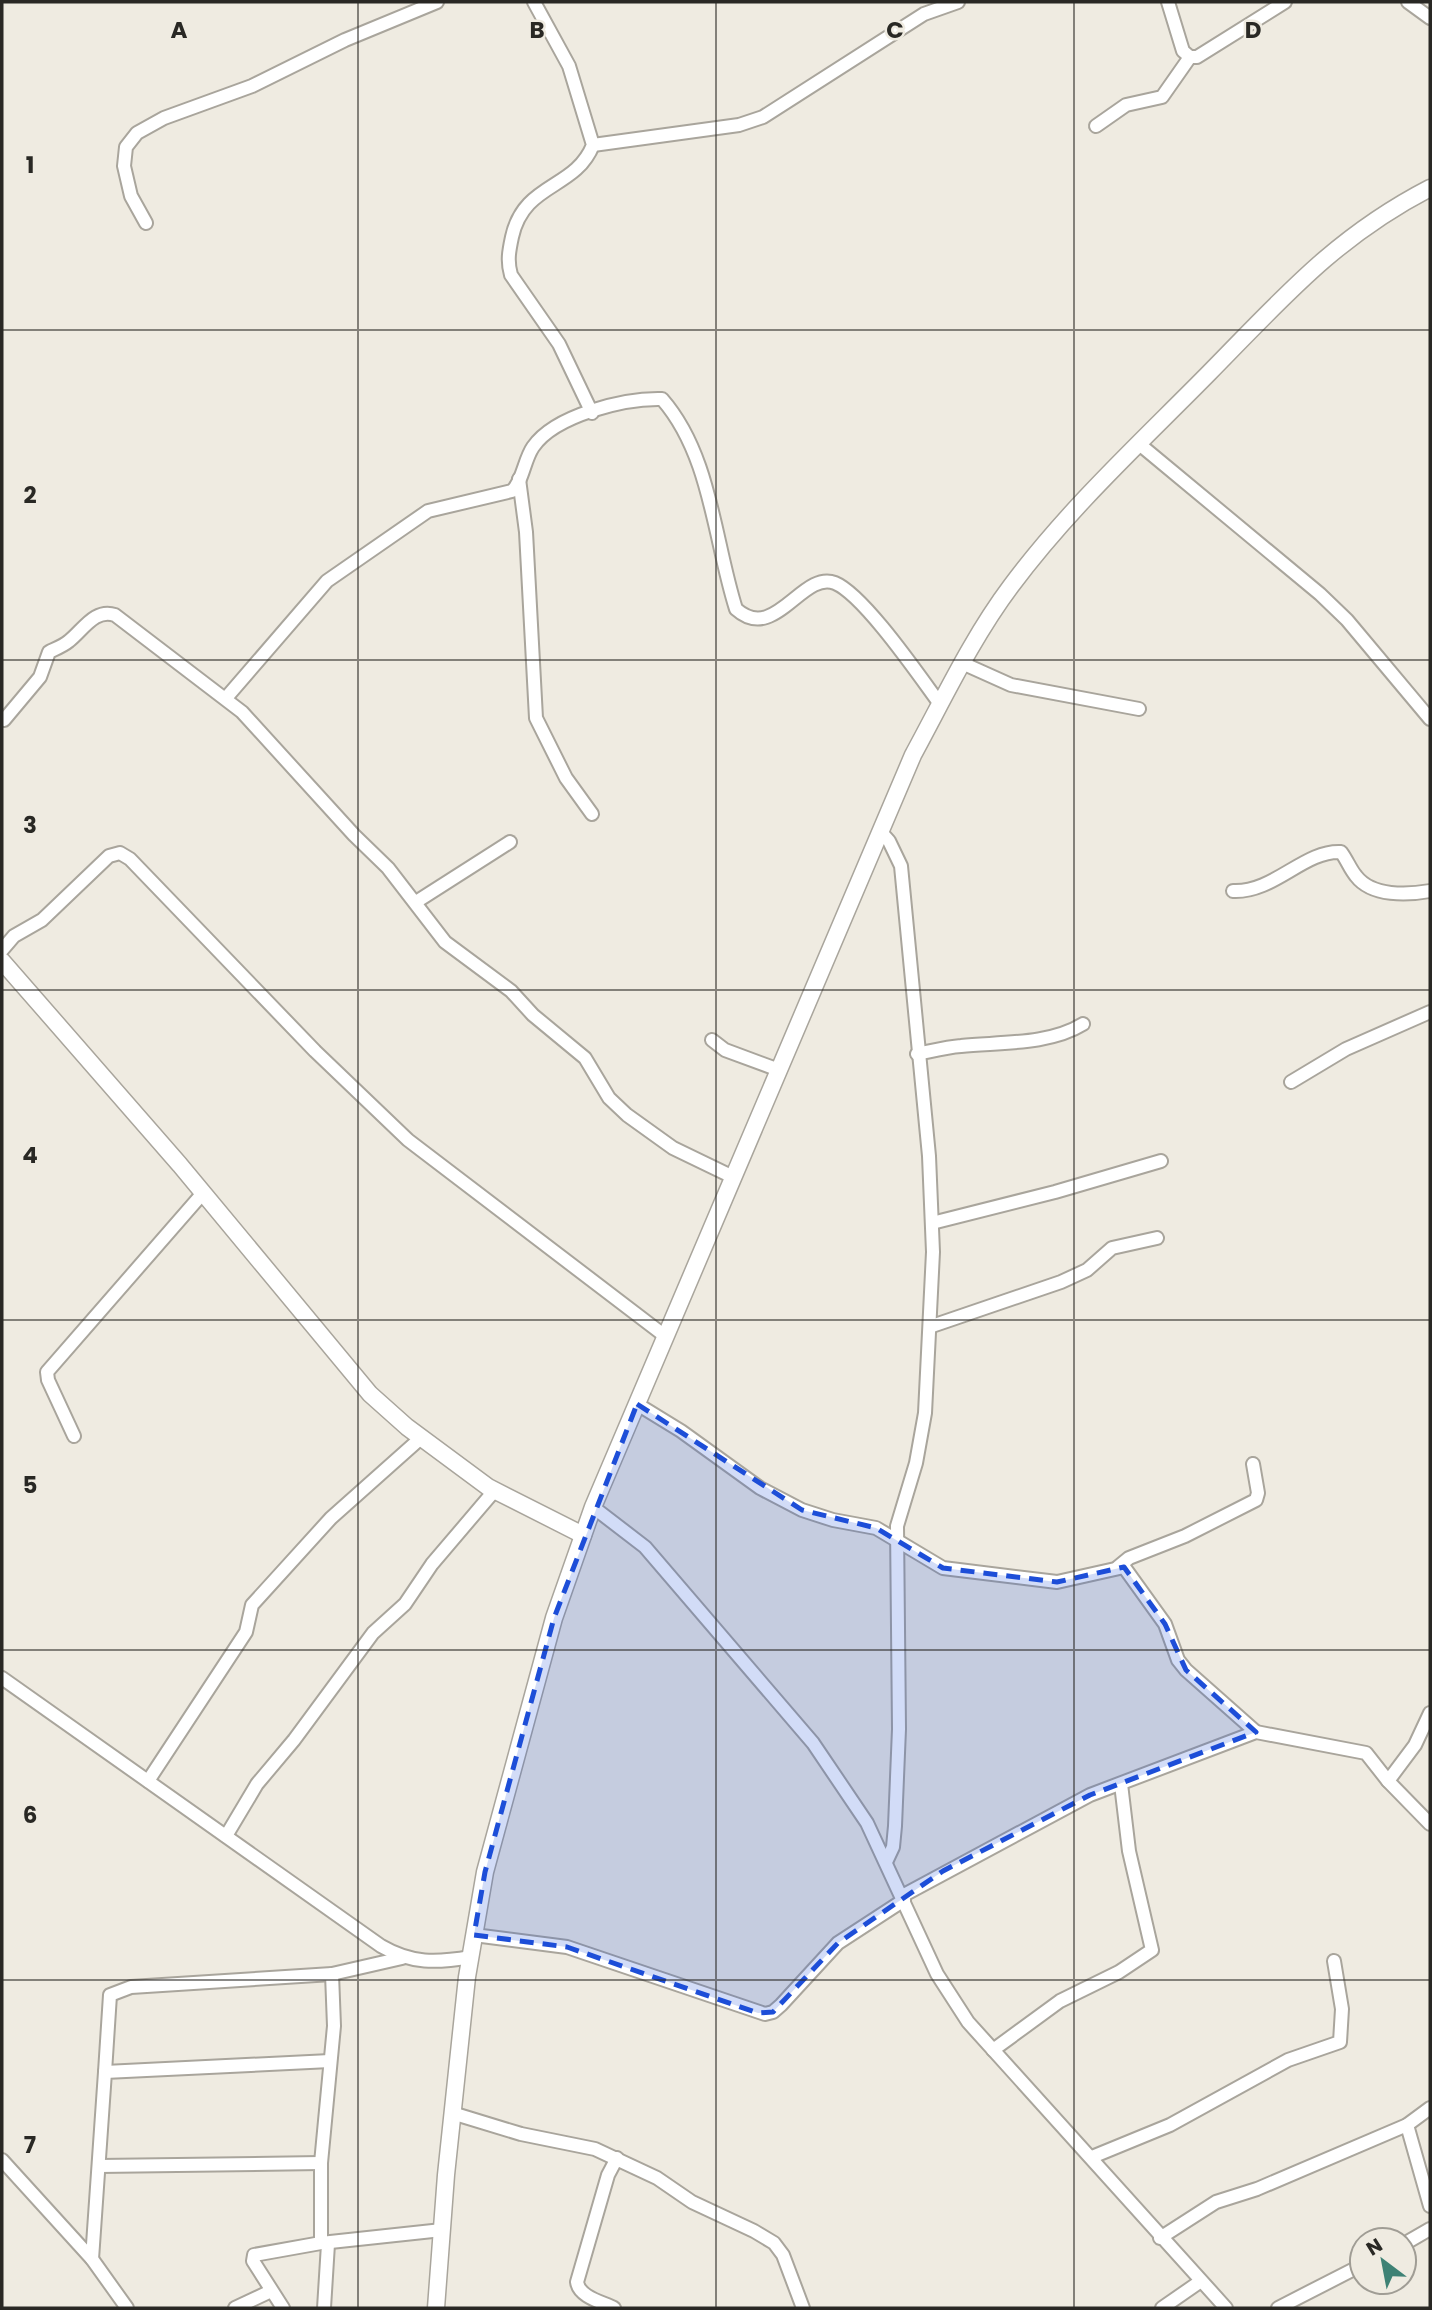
<svg xmlns="http://www.w3.org/2000/svg" width="1432" height="2310" viewBox="0 0 1432 2310" font-family="Poppins,sans-serif">
	<style>
		.lines { fill: none; stroke-linecap: round; stroke-linejoin: round }
		.minor-casing { stroke: #a9a59c; stroke-width: 16 }
		.major-casing { stroke: #a9a59c; stroke-width: 19 }
		.minor { stroke: #fff; stroke-width: 12 }
		.major { stroke: #fff; stroke-width: 16 }
		.marked { fill: #1d4ed8; fill-opacity: 0.2; stroke: #1d4ed8; stroke-width: 5; stroke-dasharray: 14 9; stroke-linejoin: round }
		.grid { fill: none; stroke: #292824; stroke-width: 2; stroke-opacity: 0.55 }
		.grid-label { font-size: 23px; text-anchor: middle; font-weight: bold; fill: #292824; stroke: #efebe1; stroke-width: 5; stroke-linejoin: round; paint-order: stroke }
	</style>
	<rect width="100%" height="100%" fill="#efebe1"/>
	<g class="lines">
		<g class="minor-casing">
			<g id="minor">
				<path d="M 534,2 L 569,66 L 593,145 C 575,190 524,182 512,237 C 509,251 507,261 511,275 L 559,344 L 592,413"/>
				<polyline points="1168,2 1183,51 1190,57 1197,57 1285,2"/>
				<polyline points="1408,2 1430,18"/>
				<polyline points="1096,126 1126,105 1162,97 1190,57"/>
				<polyline points="593,145 739,125 763,117 924,14 958,2"/>
				<polyline points="146,223 131,196 124,166 126,147 137,133 164,118 252,86 345,40 437,2"/>
				<polyline points="1138,443 1320,594 1347,620 1430,719"/>
				<polyline points="519,479 526,532 536,718 566,778 592,814"/>
				<polyline points="962,663 1011,685 1139,709"/>
				<path d="M 226,698 L 327,581 L 428,511 L 512,491 C 523,481 524,460 533,447 C 555,415 625,398 662,399 C 711,455 714,540 736,609 C 775,644 802,570 835,583 C 864,595 920,677 940,704"/>
				<path d="M 4,720 L 40,677 L 49,652 C 55,649 63,646 69,641 C 83,630 95,608 115,615 L 242,712 L 354,835 L 388,868 L 445,942 L 511,991 L 533,1015 L 585,1058 L 609,1098 L 627,1115 L 673,1148 L 733,1177"/>
				<polyline points="880,831 889,841 901,866 929,1156 933,1252 925,1413 916,1463 897,1526 899,1729 895,1826 893,1847 886,1862"/>
				<path d="M 1233,891 C 1274,893 1304,850 1341,852 C 1347,860 1350,869 1356,876 C 1372,897 1408,895 1430,891"/>
				<polyline points="416,902 510,842"/>
				<polyline points="2,950 14,936 42,920 109,856 120,853 130,859 315,1051 408,1140 665,1336"/>
				<polyline points="712,1040 725,1050 779,1070"/>
				<path d="M 917,1054 C 932,1051 946,1047 961,1046 C 1000,1042 1049,1045 1083,1024"/>
				<polyline points="1291,1082 1346,1049 1430,1012"/>
				<polyline points="932,1223 1055,1192 1161,1161"/>
				<polyline points="932,1326 1061,1282 1087,1270 1112,1248 1157,1238"/>
				<polyline points="637,1404 681,1431 760,1488 802,1510 833,1520 876,1528 943,1568 1057,1582 1124,1567 1165,1624 1178,1660 1186,1670 1256,1732"/>
				<polyline points="74,1436 48,1380 47,1372 203,1193"/>
				<polyline points="593,1507 645,1547 813,1743 867,1823 937,1974 968,2022 1226,2308"/>
				<polyline points="1118,1567 1129,1558 1185,1536 1256,1500 1258,1493 1253,1464"/>
				<path d="M 2,1678 L 381,1946 C 412,1964 436,1963 471,1957"/>
				<polyline points="148,1781 246,1632 252,1605 331,1518 422,1437"/>
				<polyline points="1388,1781 1415,1745 1430,1713"/>
				<polyline points="226,1836 257,1784 294,1740 373,1633 405,1604 432,1564 495,1490"/>
				<polyline points="902,1896 1090,1795 1256,1732 1366,1753 1388,1781 1430,1824"/>
				<polyline points="474,1935 567,1947 765,2014 773,2012 781,2005 838,1943 904,1900"/>
				<polyline points="993,2050 1060,2001 1119,1972 1152,1950 1129,1851 1121,1784"/>
				<polyline points="105,2072 110,1995 131,1987 332,1974 402,1958"/>
				<polyline points="452,2113 521,2134 595,2149 657,2178 692,2202 754,2231 774,2243 783,2255 803,2308"/>
				<polyline points="1407,2125 1430,2206"/>
				<polyline points="1092,2157 1170,2125 1288,2060 1340,2042 1342,2009 1334,1961"/>
				<polyline points="2,2160 92,2259 127,2308"/>
				<polyline points="99,2166 321,2163"/>
				<polyline points="1160,2238 1216,2202 1257,2189 1407,2125 1430,2108"/>
				<polyline points="321,2243 321,2163 334,2026 332,1974"/>
				<polyline points="1404,2244 1430,2229"/>
				<polyline points="92,2259 105,2072 330,2061"/>
				<polyline points="235,2308 271,2291"/>
				<polyline points="283,2308 253,2261 254,2255 321,2243 442,2230"/>
				<polyline points="324,2308 328,2244"/>
				<path d="M 614,2308 C 602,2302 579,2297 577,2282 L 608,2175 L 617,2158"/>
				<polyline points="1162,2308 1201,2281"/>
				<polyline points="1278,2308 1362,2265"/>
			</g>
		</g>
		<g class="major-casing">
			<g id="major">
				<polyline points="2,961 180,1165 370,1394 407,1427 488,1487 583,1535"/>
				<path d="M 436,2308 L 446,2175 L 467,1977 L 485,1872 L 554,1618 L 593,1507 L 913,755 C 944,698 972,638 1011,586 C 1069,508 1141,442 1209,373 C 1282,299 1335,237 1430,188"/>
			</g>
		</g>
		<use href="#minor" class="minor"/>
		<use href="#major" class="major"/>
	</g>
	<path class="marked" d="M 637,1404 L 802,1510 L 876,1528 L 943,1568 L 1057,1582 L 1124,1567 L 1165,1624 L 1186,1670 L 1256,1732 L 1090,1795 L 943,1871 L 838,1943 L 773,2012 L 758,2013 L 567,1947 L 474,1935 L 485,1872 L 554,1618 Z"/>
	<path class="grid" d="M 358,2 L 358,2308M 716,2 L 716,2308M 1074,2 L 1074,2308M 2,330 L 1430,330M 2,660 L 1430,660M 2,990 L 1430,990M 2,1320 L 1430,1320M 2,1650 L 1430,1650M 2,1980 L 1430,1980"/>
	<g class="grid-label">
		<text x="179" y="38">A</text>
		<text x="537" y="38">B</text>
		<text x="895" y="38">C</text>
		<text x="1253" y="38">D</text>
		<text x="30" y="173">1</text>
		<text x="30" y="503">2</text>
		<text x="30" y="833">3</text>
		<text x="30" y="1163">4</text>
		<text x="30" y="1493">5</text>
		<text x="30" y="1823">6</text>
		<text x="30" y="2153">7</text>
	</g>
	<rect width="1432" height="2310" fill="none" stroke="#292824" stroke-width="7"/>
	<g transform="translate(1383 2261) rotate(328)"><circle r="33" fill="#efebe1" stroke="#a09d95" stroke-width="2"/>
	<path d="M0-5L12 26L0 18L-12 26Z" fill="#3e8275"/>
	<text y="-10" font-size="19" font-weight="bold" text-anchor="middle" fill="#292824">N</text>
	</g>
</svg>
